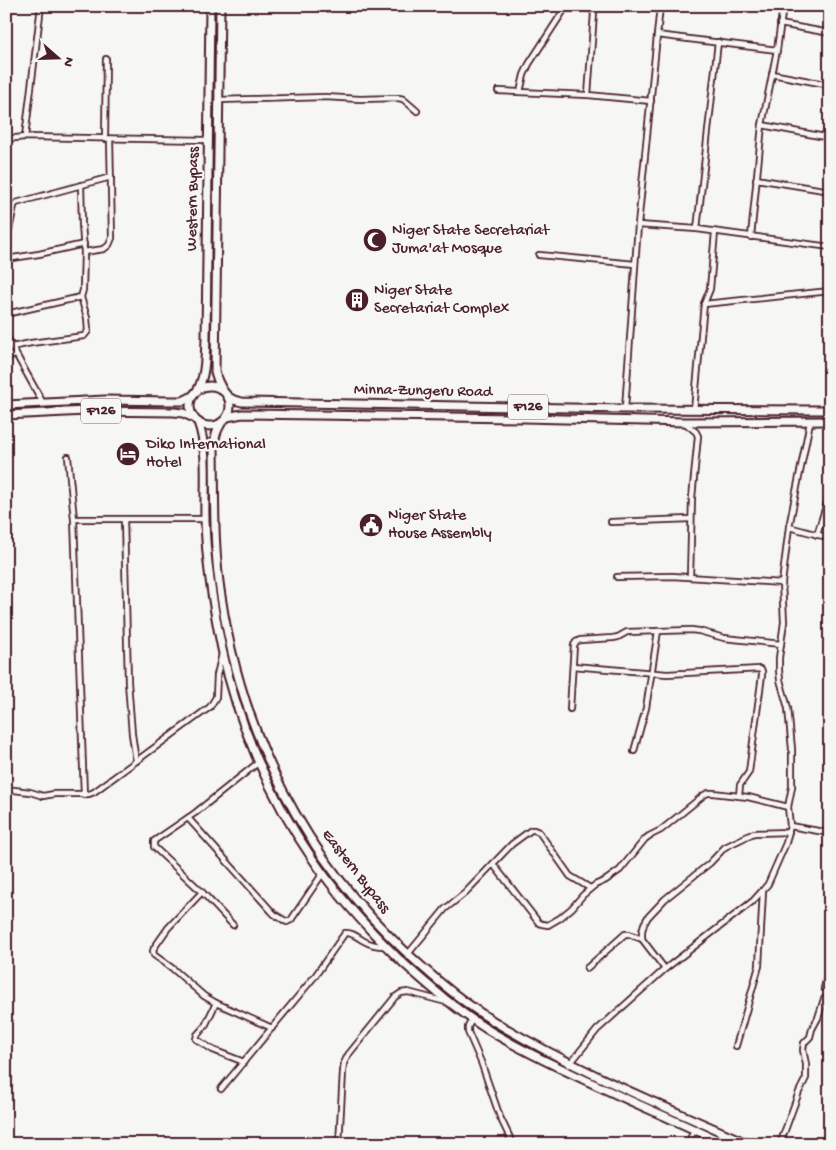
<svg xmlns="http://www.w3.org/2000/svg" width="836" height="1150" viewBox="0 0 836 1150" font-family="'Gochi Hand',sans-serif">
	<style>
		.lines { fill: none; stroke-linecap: round; stroke-linejoin: round }
		.minor-casing { stroke: #4a1f2b; stroke-width: 8 }
		.primary-casing { stroke: #4a1f2b; stroke-width: 11 }
		.minor { stroke: #f6f6f2; stroke-width: 4.5 }
		.primary { stroke: #f6f6f2; stroke-width: 7 }
		.labels { text-anchor: middle; dominant-baseline: central; stroke-width: 4.5; stroke-linejoin: round; paint-order: stroke }
		.shield { fill: #f6f6f2; stroke: #7e6067; stroke-width: 1 }
		.shield-label { font-size: 15px; font-weight: bold; fill: #4a1f2b }
		.street-label { font-size: 16px; fill: #4a1f2b; stroke: #f6f6f2 }
		.poi-label { font-size: 16px; fill: #4a1f2b; stroke: #f6f6f2; text-anchor: start }
	</style>
	<rect width="100%" height="100%" fill="#f6f6f2"/>
	<filter id="ink" filterUnits="userSpaceOnUse"><feTurbulence type="fractalNoise" baseFrequency=".02" numOctaves="2"/><feDisplacementMap in="SourceGraphic" scale="10" xChannelSelector="R" yChannelSelector="G"/><feConvolveMatrix kernelMatrix="1 2 1 2 8 2 1 2 1" color-interpolation-filters="sRGB"/></filter>
	<g filter="url(#ink)">
		<g class="lines">
			<g class="minor-casing">
				<g id="minor">
					<polyline points="780,24 830,33"/>
					<polyline points="657,35 777,50"/>
					<polyline points="772,74 830,85"/>
					<polyline points="498,91 588,95 651,101"/>
					<polyline points="520,92 524,75 529,64 564,10 568,8 590,9 594,13 588,95"/>
					<polyline points="219,100 325,97 360,99 399,98 403,99 417,111"/>
					<polyline points="762,125 830,138"/>
					<polyline points="25,137 41,6"/>
					<polyline points="6,139 25,137 208,140"/>
					<polyline points="105,139 106,59"/>
					<polyline points="756,179 830,191"/>
					<polyline points="638,225 697,229 830,247"/>
					<polyline points="697,229 718,42"/>
					<polyline points="751,237 762,125 777,50 783,6"/>
					<polyline points="6,245 14,206 16,203 111,177"/>
					<polyline points="84,252 104,249 109,245 112,238 110,139"/>
					<polyline points="539,255 635,264"/>
					<polyline points="6,259 39,254 84,244"/>
					<polyline points="704,304 830,291"/>
					<polyline points="6,314 81,297"/>
					<polyline points="6,334 12,347 43,403"/>
					<polyline points="12,347 31,343 84,336 88,331 87,318 81,297 83,290 84,252 82,224 81,185"/>
					<polyline points="6,357 16,355"/>
					<polyline points="625,409 638,225 660,6"/>
					<polyline points="694,410 704,304 710,289 715,232"/>
					<polyline points="684,422 696,432 698,436 692,498 690,577"/>
					<polyline points="68,457 74,519 84,795"/>
					<polyline points="74,519 205,519"/>
					<polyline points="124,519 128,682 132,734 136,761"/>
					<polyline points="611,522 691,519"/>
					<polyline points="789,527 830,538"/>
					<polyline points="817,535 830,493"/>
					<polyline points="617,577 672,576 782,583"/>
					<polyline points="573,666 667,674 760,669 762,671 762,675 749,772 740,785 739,796"/>
					<polyline points="570,709 574,645 576,642 580,640 613,638 618,637 627,632 691,630 699,631 724,638 781,644"/>
					<polyline points="634,751 646,708 658,631"/>
					<polyline points="6,789 30,792 43,796 54,794 89,794 94,792 210,707 216,697 217,675 222,654"/>
					<polyline points="188,818 274,914 287,922 291,920 323,873"/>
					<polyline points="790,826 830,833"/>
					<polyline points="493,864 539,923 542,924 548,925 560,918 572,908 583,895 595,885 606,880 620,870 645,839 649,836 661,830 704,795 708,793 713,793 748,797 788,807"/>
					<polyline points="202,892 168,928 154,948 153,951 154,955 172,968 204,996 216,1003 272,1028"/>
					<polyline points="233,925 202,892 154,847 154,841 195,813 259,762"/>
					<polyline points="642,939 665,969"/>
					<polyline points="408,954 445,909 465,893 512,844 531,830 534,830 539,832 570,876 590,888"/>
					<polyline points="587,968 625,934 629,934 642,939 642,931 644,924 648,917 665,899 710,863 725,847 754,833 789,832"/>
					<polyline points="824,988 830,966"/>
					<polyline points="216,1003 205,1026 197,1035 196,1039 213,1050 244,1062"/>
					<polyline points="472,1019 468,1027 468,1032 481,1062 500,1117 513,1144"/>
					<polyline points="736,1046 759,966 763,891"/>
					<polyline points="569,1065 597,1030 665,969 753,901 763,890 768,884 786,843 790,826 788,807 792,787 792,749 788,708 780,680 779,670 779,658 784,622 782,583 789,527 810,422"/>
					<path d="M 221,1089 L 315,976 L 345,933 C 353,932 358,938 364,941 C 371,945 378,946 385,946"/>
					<polyline points="339,1144 343,1072 344,1063 348,1055 395,997 401,993 408,992 446,1002"/>
					<polyline points="688,1144 694,1130"/>
					<polyline points="780,1144 799,1092 806,1078 806,1064 803,1050 804,1043 810,1037 812,1029 818,1018 824,999"/>
				</g>
			</g>
			<g class="primary-casing">
				<g id="primary">
					<polyline points="220,6 215,372 218,381 223,391"/>
					<circle cx="210" cy="406" r="20"/>
					<path d="M 197,391 C 206,375 205,357 206,339 L 210,6"/>
					<polyline points="227,396 234,400 242,402 625,409 830,410"/>
					<polyline points="6,405 105,400 173,401 183,401 193,396"/>
					<polyline points="6,415 86,411 174,412 183,413 194,418"/>
					<polyline points="227,417 242,414 524,418 684,422 830,421"/>
					<path d="M 198,422 C 209,452 204,488 205,519 C 206,563 213,606 222,649 C 237,722 270,797 312,858 C 337,895 366,927 398,958 C 425,983 454,1008 485,1028 C 508,1042 533,1055 558,1067 C 613,1094 670,1118 726,1144"/>
					<path d="M 222,422 C 216,432 215,436 214,448 C 215,497 213,547 221,596 C 242,736 304,858 408,954 C 435,979 463,1003 495,1022 C 575,1070 663,1106 749,1144"/>
				</g>
			</g>
			<use href="#minor" class="minor"/>
			<use href="#primary" class="primary"/>
		</g>
	</g>
	<defs>
		<g id="mosque-disc" transform="scale(1.25)"><circle r="9.5" fill="#4a1f2b" stroke="#f6f6f2"/><path d="M3.5-4.9A6 6 0 1 0 3.5 4.9A5 5 0 1 1 3.5-4.9Z" fill="#fff"/></g>
		<g id="building-disc" transform="scale(1.25)"><circle r="9.5" fill="#4a1f2b" stroke="#f6f6f2"/><path d="M-4-6H4V6H1V3H-1V6H-4ZM-2.5-4.3h1.7v1.8h-1.7ZM.8-4.3h1.7v1.8H.8ZM-2.5-1h1.7V.8h-1.7ZM.8-1h1.7V.8H.8Z" fill="#fff"/></g>
		<g id="hotel-disc" transform="scale(1.25)"><circle r="9.5" fill="#4a1f2b" stroke="#f6f6f2"/><path d="M-6-4.5h1.5V1H6V5H4.5V3h-9V5H-6ZM-4 0a1.8 1.8 0 1 1 3.6 0ZM.5 0V-2.5h3Q6-2.5 6 0Z" fill="#fff"/></g>
		<g id="civic-disc" transform="scale(1.25)"><circle r="9.5" fill="#4a1f2b" stroke="#f6f6f2"/><path d="M-.6-6.5H3V-4.5H.6V-3L4-1V1h2V6H-6V1h2V-1L-.6-3ZM-1.2 2.5V6h2.4V2.5Z" fill="#fff"/></g>
	</defs>
	<g fill-rule="evenodd">
		<use href="#mosque-disc" x="375" y="240"/>
		<use href="#building-disc" x="357" y="300"/>
		<use href="#hotel-disc" x="128" y="454"/>
		<use href="#civic-disc" x="371" y="525"/>
	</g>
	<g class="labels">
		<g class="shield">
			<rect x="508" y="394.5" width="40" height="25" rx="4"/>
			<rect x="81" y="398.5" width="40" height="25" rx="4"/>
		</g>
		<g class="shield-label">
			<text x="528" y="407">F126</text>
			<text x="101" y="411">F126</text>
		</g>
		<g class="street-label">
			<text transform="translate(194 199) rotate(-89)">Western Bypass</text>
			<text transform="translate(423 392) rotate(1)">Minna-Zungeru Road</text>
			<text transform="translate(355 872) rotate(52)">Eastern Bypass</text>
		</g>
		<g class="poi-label">
			<text x="392" y="231">Niger State Secretariat<tspan x="392" dy="18">Juma'at Mosque</tspan></text>
			<text x="374" y="291">Niger State<tspan x="374" dy="18">Secretariat Complex</tspan></text>
			<text x="146" y="445">Diko International<tspan x="146" dy="18">Hotel</tspan></text>
			<text x="388" y="516">Niger State<tspan x="388" dy="18">House Assembly</tspan></text>
		</g>
	</g>
	<rect width="836" height="1150" fill="none" stroke="#f6f6f2" stroke-width="25"/>
	<rect x="12" y="12" width="811" height="1125" fill="none" stroke="#4a1f2b" stroke-width="2" filter="url(#ink)"/>
	<g transform="translate(58 58) rotate(110)" stroke="#f6f6f2" stroke-width="4" paint-order="stroke">
	<path d="M0-4L9 19L0 12L-9 19Z" fill="#4a1f2b"/>
	<text y="-8" font-size="14" font-weight="bold" text-anchor="middle" fill="#4a1f2b">N</text>
	</g>
</svg>
